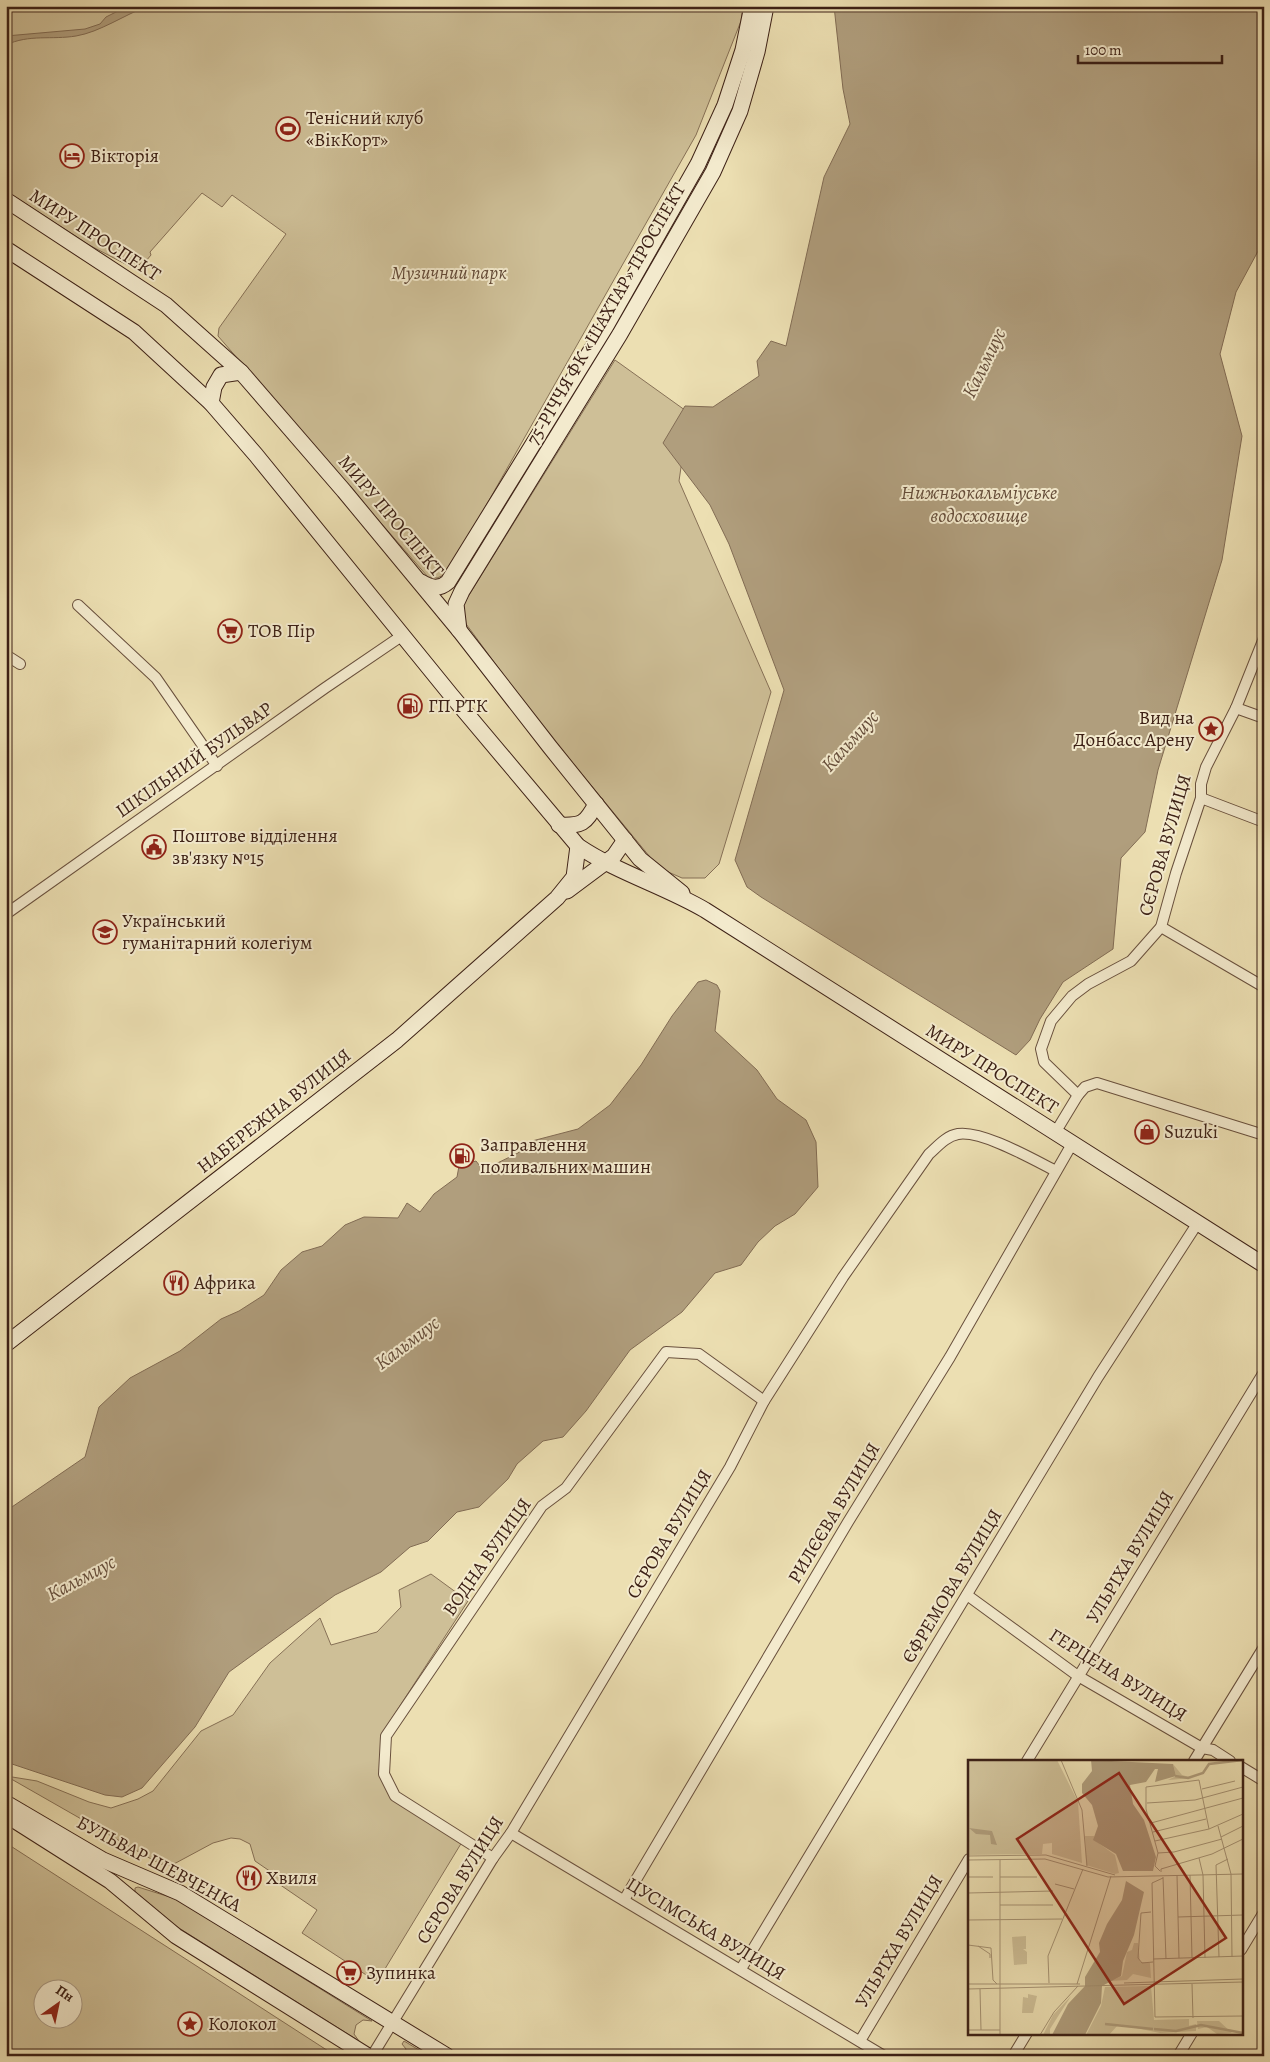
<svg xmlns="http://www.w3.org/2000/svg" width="1270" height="2062" viewBox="0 0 1270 2062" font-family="Alegreya,serif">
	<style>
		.green { fill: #cebf97; stroke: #867056; fill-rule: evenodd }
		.water { fill: #b09e7d; stroke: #826c54 }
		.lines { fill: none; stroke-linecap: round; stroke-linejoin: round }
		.street-casing { stroke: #69503d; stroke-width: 12 }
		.secondary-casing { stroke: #3d2116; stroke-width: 17 }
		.street { stroke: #f3eacd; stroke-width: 10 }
		.secondary { stroke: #f3eacd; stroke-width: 15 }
		.labels { text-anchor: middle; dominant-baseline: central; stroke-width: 4; stroke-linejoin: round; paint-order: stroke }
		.poi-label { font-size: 19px; fill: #3d2116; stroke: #f3eacd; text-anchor: start }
		.street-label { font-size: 19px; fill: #3d2116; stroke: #f3eacd }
		.park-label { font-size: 19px; font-style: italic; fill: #614836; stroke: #f3eacd }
		.water-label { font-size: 20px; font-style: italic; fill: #654d3a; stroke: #f3eacd }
		.inset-river { fill: none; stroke: #b09e7d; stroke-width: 2.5 }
		.inset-road { fill: none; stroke: #a69374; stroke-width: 1 }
		.view { fill: #8f2418; fill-opacity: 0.15; stroke: #8f2418; stroke-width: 2.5 }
		.inset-edge { fill: none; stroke: #3d2116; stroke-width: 2.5 }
	</style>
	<rect width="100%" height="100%" fill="#ecdfb2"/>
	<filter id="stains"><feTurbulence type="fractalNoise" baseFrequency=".004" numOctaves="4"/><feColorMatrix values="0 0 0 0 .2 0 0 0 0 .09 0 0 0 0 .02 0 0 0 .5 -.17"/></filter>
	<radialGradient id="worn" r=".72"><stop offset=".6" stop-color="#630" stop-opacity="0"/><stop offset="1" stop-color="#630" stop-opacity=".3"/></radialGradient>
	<g class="green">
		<polygon points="6,6 743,6 741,21 696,135 479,518 444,575 437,578 428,577 218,336 219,328 286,234 232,195 222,207 202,193 150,252 151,255 146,261 133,268 89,245 6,191"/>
		<polygon points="615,360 689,413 679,481 771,692 719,864 705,878 682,878 659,868 527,707 461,617 461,608"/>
		<polygon points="431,1574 468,1601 381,1735 391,1798 462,1842 377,1982 302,1933 317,1910 276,1882 274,1874 255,1861 250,1844 240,1839 231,1838 213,1843 172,1865 160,1864 6,1776 37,1781 89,1802 111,1808 138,1799 153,1791 201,1731 233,1715 270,1663 320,1618 331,1645 377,1632 401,1607 399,1590"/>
		<path d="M 6,1843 L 336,2056 L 6,2056 ZM 42,1990 L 72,1990 L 72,2020 L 42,2020 Z"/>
		<polygon points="138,1887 176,1899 372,2021 363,2020 356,2025 354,2034 359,2041 163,1918 135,1892 135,1888"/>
		<polygon points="404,2041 429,2056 417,2056 405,2052 406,2049 402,2044"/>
	</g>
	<g class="water">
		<path d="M 128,6 L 148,6 C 124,15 100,32 76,36 C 52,40 29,34 6,45 L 6,36 L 85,29 L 100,24 L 106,17 Z"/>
		<polygon points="834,6 1264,6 1264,240 1236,292 1220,354 1242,436 1222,560 1158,770 1145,832 1121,858 1113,949 1063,982 1040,1019 1030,1040 1016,1055 761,897 747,887 735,860 784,690 729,544 710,505 663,443 685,406 713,407 759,376 757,361 771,341 786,346 824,177 850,124 843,89"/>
		<polygon points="706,980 717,985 720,991 715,1031 757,1070 777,1099 806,1120 816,1142 818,1187 795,1214 775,1226 758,1242 741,1265 715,1273 682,1312 630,1350 586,1411 563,1437 543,1441 517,1464 508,1479 479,1507 457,1512 428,1541 410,1547 381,1572 335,1595 229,1672 195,1727 142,1788 122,1797 105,1795 6,1762 6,1511 85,1457 99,1407 130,1378 180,1351 221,1319 239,1311 264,1295 281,1270 302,1252 322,1246 345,1225 364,1217 398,1218 407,1203 420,1212 434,1194 457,1177 459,1166 476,1161 483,1170 518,1153 532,1141 578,1129 610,1105 641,1065 672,1016 698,982"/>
	</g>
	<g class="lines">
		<g class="street-casing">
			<g id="street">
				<polyline points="78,605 156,678 217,766"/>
				<polyline points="6,655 20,664"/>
				<polyline points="1236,708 1264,718"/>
				<polyline points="1201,798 1264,822"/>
				<polyline points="6,914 325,688 403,635"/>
				<polyline points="1161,927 1264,987"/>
				<polyline points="1078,1095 1044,1062 1041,1049 1051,1021 1072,996 1088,984 1131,961 1161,927 1176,873 1201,798 1201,784 1206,767 1236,708 1264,638"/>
				<polyline points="1055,1133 1078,1095 1085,1087 1097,1083 1264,1135"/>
				<polyline points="967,1595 1078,1676 1202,1748 1213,1750 1230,1761"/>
				<polyline points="1027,1761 1264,1372"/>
				<polyline points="1194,1761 1264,1647"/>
				<polyline points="1241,1767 1264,1781"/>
				<polyline points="511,1833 884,2056"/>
				<polyline points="493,1858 395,1796 384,1774 386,1736 542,1506 566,1488 666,1352 699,1354 764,1401"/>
				<polyline points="624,1900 848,1522 950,1357 1072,1144"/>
				<polyline points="1241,1950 1264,1912"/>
				<polyline points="741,1969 1098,1377 1197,1224"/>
				<polyline points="860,2041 969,1859"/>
				<path d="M 372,2056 L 493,1858 L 511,1833 L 730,1467 L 764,1401 L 843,1277 L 929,1154 C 937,1147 946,1136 958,1134 C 982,1130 1034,1160 1056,1171"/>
				<polyline points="1013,2056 1027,2033"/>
				<polyline points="1178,2056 1192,2033"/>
			</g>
		</g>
		<g class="secondary-casing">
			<g id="secondary">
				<polyline points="6,200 166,305 241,372 344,491 459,630 550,747 640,859 682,893"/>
				<path d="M 6,249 L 134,332 L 211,403 L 256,455 L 451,695 L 578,846 C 618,873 664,886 705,910 L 1264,1265"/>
				<polyline points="211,403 214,387 221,375 241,372"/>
				<path d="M 421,582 C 431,588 439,590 448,582 L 606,326 L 698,164 L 725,105 L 743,50 L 752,6"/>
				<polyline points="459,630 456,604 462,591 620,334 713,172 740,111 757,52 766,6"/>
				<path d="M 559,825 C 582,826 585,824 596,804"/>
				<polyline points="567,891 614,856 625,840"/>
				<polyline points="6,1344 397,1040 557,898 574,877 578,846"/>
				<polyline points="6,1803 103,1860 180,1893 447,2056"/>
				<polyline points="6,1815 110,1881 176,1936 368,2056"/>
			</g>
		</g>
		<use href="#street" class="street"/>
		<use href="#secondary" class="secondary"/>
	</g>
	<defs>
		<g id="stadium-ring" transform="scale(1.25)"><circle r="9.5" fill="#f3eacd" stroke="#8f2418" stroke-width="1.5"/><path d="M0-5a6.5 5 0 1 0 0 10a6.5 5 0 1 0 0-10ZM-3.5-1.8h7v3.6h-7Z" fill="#8f2418"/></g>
		<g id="hotel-ring" transform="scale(1.25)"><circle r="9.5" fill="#f3eacd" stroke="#8f2418" stroke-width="1.5"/><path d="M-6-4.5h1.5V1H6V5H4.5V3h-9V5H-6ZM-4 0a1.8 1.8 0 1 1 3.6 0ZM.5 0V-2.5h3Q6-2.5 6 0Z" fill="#8f2418"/></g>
		<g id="supermarket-ring" transform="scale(1.25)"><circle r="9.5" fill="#f3eacd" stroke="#8f2418" stroke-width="1.5"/><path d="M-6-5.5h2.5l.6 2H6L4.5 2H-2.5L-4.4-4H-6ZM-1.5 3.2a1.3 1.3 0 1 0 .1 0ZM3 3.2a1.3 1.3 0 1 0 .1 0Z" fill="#8f2418"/></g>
		<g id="fuel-ring" transform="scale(1.25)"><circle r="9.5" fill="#f3eacd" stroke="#8f2418" stroke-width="1.5"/><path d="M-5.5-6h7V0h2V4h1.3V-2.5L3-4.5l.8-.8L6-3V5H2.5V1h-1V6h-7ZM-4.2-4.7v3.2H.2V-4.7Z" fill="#8f2418"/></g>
		<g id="sight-ring" transform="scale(1.25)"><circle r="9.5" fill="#f3eacd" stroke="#8f2418" stroke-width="1.5"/><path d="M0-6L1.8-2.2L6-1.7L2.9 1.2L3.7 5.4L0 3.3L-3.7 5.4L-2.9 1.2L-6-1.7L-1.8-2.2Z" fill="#8f2418"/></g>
		<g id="civic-ring" transform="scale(1.25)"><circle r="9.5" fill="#f3eacd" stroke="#8f2418" stroke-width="1.5"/><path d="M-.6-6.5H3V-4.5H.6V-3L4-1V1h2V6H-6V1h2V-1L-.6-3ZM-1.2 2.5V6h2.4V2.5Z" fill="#8f2418"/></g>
		<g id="school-ring" transform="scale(1.25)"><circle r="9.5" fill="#f3eacd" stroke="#8f2418" stroke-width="1.5"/><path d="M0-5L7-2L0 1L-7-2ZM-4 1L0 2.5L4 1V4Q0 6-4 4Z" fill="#8f2418"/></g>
		<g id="shop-ring" transform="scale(1.25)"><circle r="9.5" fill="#f3eacd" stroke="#8f2418" stroke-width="1.5"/><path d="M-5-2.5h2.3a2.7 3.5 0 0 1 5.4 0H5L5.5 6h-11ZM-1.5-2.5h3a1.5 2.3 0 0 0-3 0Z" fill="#8f2418"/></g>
		<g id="restaurant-ring" transform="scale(1.25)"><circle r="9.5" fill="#f3eacd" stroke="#8f2418" stroke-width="1.5"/><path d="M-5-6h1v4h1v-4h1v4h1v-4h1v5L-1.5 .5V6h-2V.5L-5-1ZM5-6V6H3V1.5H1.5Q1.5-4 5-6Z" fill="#8f2418"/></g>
	</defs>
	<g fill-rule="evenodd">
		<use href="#stadium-ring" x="288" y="129"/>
		<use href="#hotel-ring" x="72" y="156"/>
		<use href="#supermarket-ring" x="230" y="631"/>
		<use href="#fuel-ring" x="410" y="706"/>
		<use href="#sight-ring" x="1211" y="729"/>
		<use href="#civic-ring" x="154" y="847"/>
		<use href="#school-ring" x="105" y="932"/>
		<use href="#shop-ring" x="1147" y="1132"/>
		<use href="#fuel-ring" x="462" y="1156"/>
		<use href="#restaurant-ring" x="176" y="1283"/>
		<use href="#restaurant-ring" x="249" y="1878"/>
		<use href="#supermarket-ring" x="349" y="1973"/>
		<use href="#sight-ring" x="190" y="2024"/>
	</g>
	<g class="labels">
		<g class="poi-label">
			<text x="306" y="118">Тенісний клуб<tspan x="306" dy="22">«ВікКорт»</tspan></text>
			<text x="90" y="156">Вікторія</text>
			<text x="248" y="631">ТОВ Пір</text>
			<text x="428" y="706">ГП РТК</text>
			<text x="1194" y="718" text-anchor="end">Вид на<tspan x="1194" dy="22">Донбасс Арену</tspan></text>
			<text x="172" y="836">Поштове відділення<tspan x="172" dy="22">зв'язку №15</tspan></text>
			<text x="122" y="921">Український<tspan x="122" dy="22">гуманітарний колегіум</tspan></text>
			<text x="1164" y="1132">Suzuki</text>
			<text x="480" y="1145">Заправлення<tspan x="480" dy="22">поливальних машин</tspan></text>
			<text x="194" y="1283">Африка</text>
			<text x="266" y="1878">Хвиля</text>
			<text x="366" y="1973">Зупинка</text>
			<text x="208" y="2024">Колокол</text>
		</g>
		<g class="street-label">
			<text transform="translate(95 235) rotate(33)">МИРУ ПРОСПЕКТ</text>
			<text transform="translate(606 314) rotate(-60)">75-РІЧЧЯ ФК «ШАХТАР» ПРОСПЕКТ</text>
			<text transform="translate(391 516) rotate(50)">МИРУ ПРОСПЕКТ</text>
			<text transform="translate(194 760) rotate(-35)">ШКІЛЬНИЙ БУЛЬВАР</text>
			<text transform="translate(1165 845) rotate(-74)">СЄРОВА ВУЛИЦЯ</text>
			<text transform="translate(992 1069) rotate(32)">МИРУ ПРОСПЕКТ</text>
			<text transform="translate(274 1111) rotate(-38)">НАБЕРЕЖНА ВУЛИЦЯ</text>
			<text transform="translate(834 1513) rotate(-59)">РИЛЄЄВА ВУЛИЦЯ</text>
			<text transform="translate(669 1534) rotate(-59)">СЄРОВА ВУЛИЦЯ</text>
			<text transform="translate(487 1557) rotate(-55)">ВОДНА ВУЛИЦЯ</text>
			<text transform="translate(1130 1557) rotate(-59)">УЛЬРІХА ВУЛИЦЯ</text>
			<text transform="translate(952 1586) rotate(-59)">ЄФРЕМОВА ВУЛИЦЯ</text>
			<text transform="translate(1118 1675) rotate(32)">ГЕРЦЕНА ВУЛИЦЯ</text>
			<text transform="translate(159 1864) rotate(28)">БУЛЬВАР ШЕВЧЕНКА</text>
			<text transform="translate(460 1880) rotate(-58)">СЄРОВА ВУЛИЦЯ</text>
			<text transform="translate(706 1929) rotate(31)">ЦУСІМСЬКА ВУЛИЦЯ</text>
			<text transform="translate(899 1941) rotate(-59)">УЛЬРІХА ВУЛИЦЯ</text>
		</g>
		<g class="park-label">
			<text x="449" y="273">Музичний парк</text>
		</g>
		<g class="water-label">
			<text transform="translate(984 363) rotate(-64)">Кальмиус</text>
			<text x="979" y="492">Нижньокальміуське<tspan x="979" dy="23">водосховище</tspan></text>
			<text transform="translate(850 741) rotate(-48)">Кальмиус</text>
			<text transform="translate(407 1343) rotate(-37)">Кальмиус</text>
			<text transform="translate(81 1578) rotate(-28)">Кальмиус</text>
		</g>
	</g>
	<g transform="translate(968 1760)">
		<rect width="275" height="275" fill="#ecdfb2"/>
		<path d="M 0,0 L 89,0 L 110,42 L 114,103 L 84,94 L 84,83 L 75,84 L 74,94 L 0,95 ZM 205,4 L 214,15 L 225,18 L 200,20 L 208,16 ZM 117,76 L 126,76 L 129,82 L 147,95 L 151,113 L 147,114 L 118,105 ZM 58,176 L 58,189 L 55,189 L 59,192 L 59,204 L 46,205 L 44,177 ZM 166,183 L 170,183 L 172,202 L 182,203 L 183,218 L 165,214 L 159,220 L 142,221 L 154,216 L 159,192 L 164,190 ZM 183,226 L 186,260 L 221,259 L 221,266 L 212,268 L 228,264 L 228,271 L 192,273 L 154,265 L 149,266 L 141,275 L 118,275 L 133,246 L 137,227 ZM 60,234 L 69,236 L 65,253 L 54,253 L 55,237 L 60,238 ZM 103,236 L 82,269 L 82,275 L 75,275 L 85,255 ZM 229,261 L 251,261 L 264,273 L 249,274 L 239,267 L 230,269 Z" fill="#cebf97"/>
		<path d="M 123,0 L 205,4 L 208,16 L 187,22 L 190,9 L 187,9 L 178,22 L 162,25 L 165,44 L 176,60 L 188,97 L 185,111 L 155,111 L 148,94 L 125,80 L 130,66 L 124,45 L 114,33 L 114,24 L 124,11 ZM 1,68 L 24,71 L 29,85 L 23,84 L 22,75 L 8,74 ZM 158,121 L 176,132 L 166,175 L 155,201 L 153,216 L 134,226 L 133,243 L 117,275 L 84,275 L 100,244 L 117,226 L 117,217 L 132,192 L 131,183 L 139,164 L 154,140 Z" fill="#b09e7d"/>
		<path class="inset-river" d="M 207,16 L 220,18 L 235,13 L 241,4 L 275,0M 137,264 L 185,269M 186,269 L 208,271 L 233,265 L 275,273"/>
		<path class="inset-road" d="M 93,0 L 114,50 L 119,106M 234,29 L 267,21M 179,43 L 227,40 L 275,27M 183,63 L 275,38M 250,66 L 263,114 L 264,197M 185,72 L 238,59M 253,77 L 275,66M 187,81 L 241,69 L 275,54M 190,93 L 206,92 L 254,79M 0,96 L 78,95 L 147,115M 231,98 L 235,115 L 237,198M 0,100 L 77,99 L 140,117 L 275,114M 32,100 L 32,275M 192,111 L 187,106 L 190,93 L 178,49 L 178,27 L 231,20 L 241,69M 193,112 L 193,109 L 244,94 L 275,79M 209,115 L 211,198M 222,115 L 224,198M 0,117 L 25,117M 32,117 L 69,117M 195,117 L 198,199M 195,118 L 184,123 L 187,257 L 275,256M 87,124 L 106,129M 0,133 L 85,131M 32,145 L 85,145M 183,152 L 173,153 L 170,198 L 174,203 L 185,202M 210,157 L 275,155M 0,160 L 94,159M 0,185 L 23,188 L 25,220 L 29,224M 10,186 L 22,194 L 22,198M 251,197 L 248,105 L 260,99M 185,199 L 275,196M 81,223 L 80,196 L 115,109M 156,223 L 275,219M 0,224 L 112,224M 109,224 L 143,116M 224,224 L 225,258M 0,229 L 275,222M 12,229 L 13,270M 0,270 L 32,270M 72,275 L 86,252 L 110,226"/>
		<path class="view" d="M 151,13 L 258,178 L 156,244 L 49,79 Z"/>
		<rect width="275" height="275" class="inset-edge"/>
	</g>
	<rect width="1270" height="2062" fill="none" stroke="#ecdfb2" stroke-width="25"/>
	<rect x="8" y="8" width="1255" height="2047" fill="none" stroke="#3d2116" stroke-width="2.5"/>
	<rect x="12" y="12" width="1245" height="2037" fill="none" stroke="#3d2116"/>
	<g transform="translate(58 2004) rotate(33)"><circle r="24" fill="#f3eacd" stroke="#aa9a84"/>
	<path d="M0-4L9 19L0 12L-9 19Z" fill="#8f2418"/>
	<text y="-8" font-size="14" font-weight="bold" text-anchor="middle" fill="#3d2116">Пн</text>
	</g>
	<path d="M1078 55v8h144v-8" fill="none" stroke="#3d2116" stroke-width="2.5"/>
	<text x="1085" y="55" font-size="15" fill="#3d2116" stroke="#f3eacd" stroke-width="4" paint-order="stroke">100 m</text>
	<rect width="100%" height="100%" filter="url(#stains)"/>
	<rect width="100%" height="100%" fill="url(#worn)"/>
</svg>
